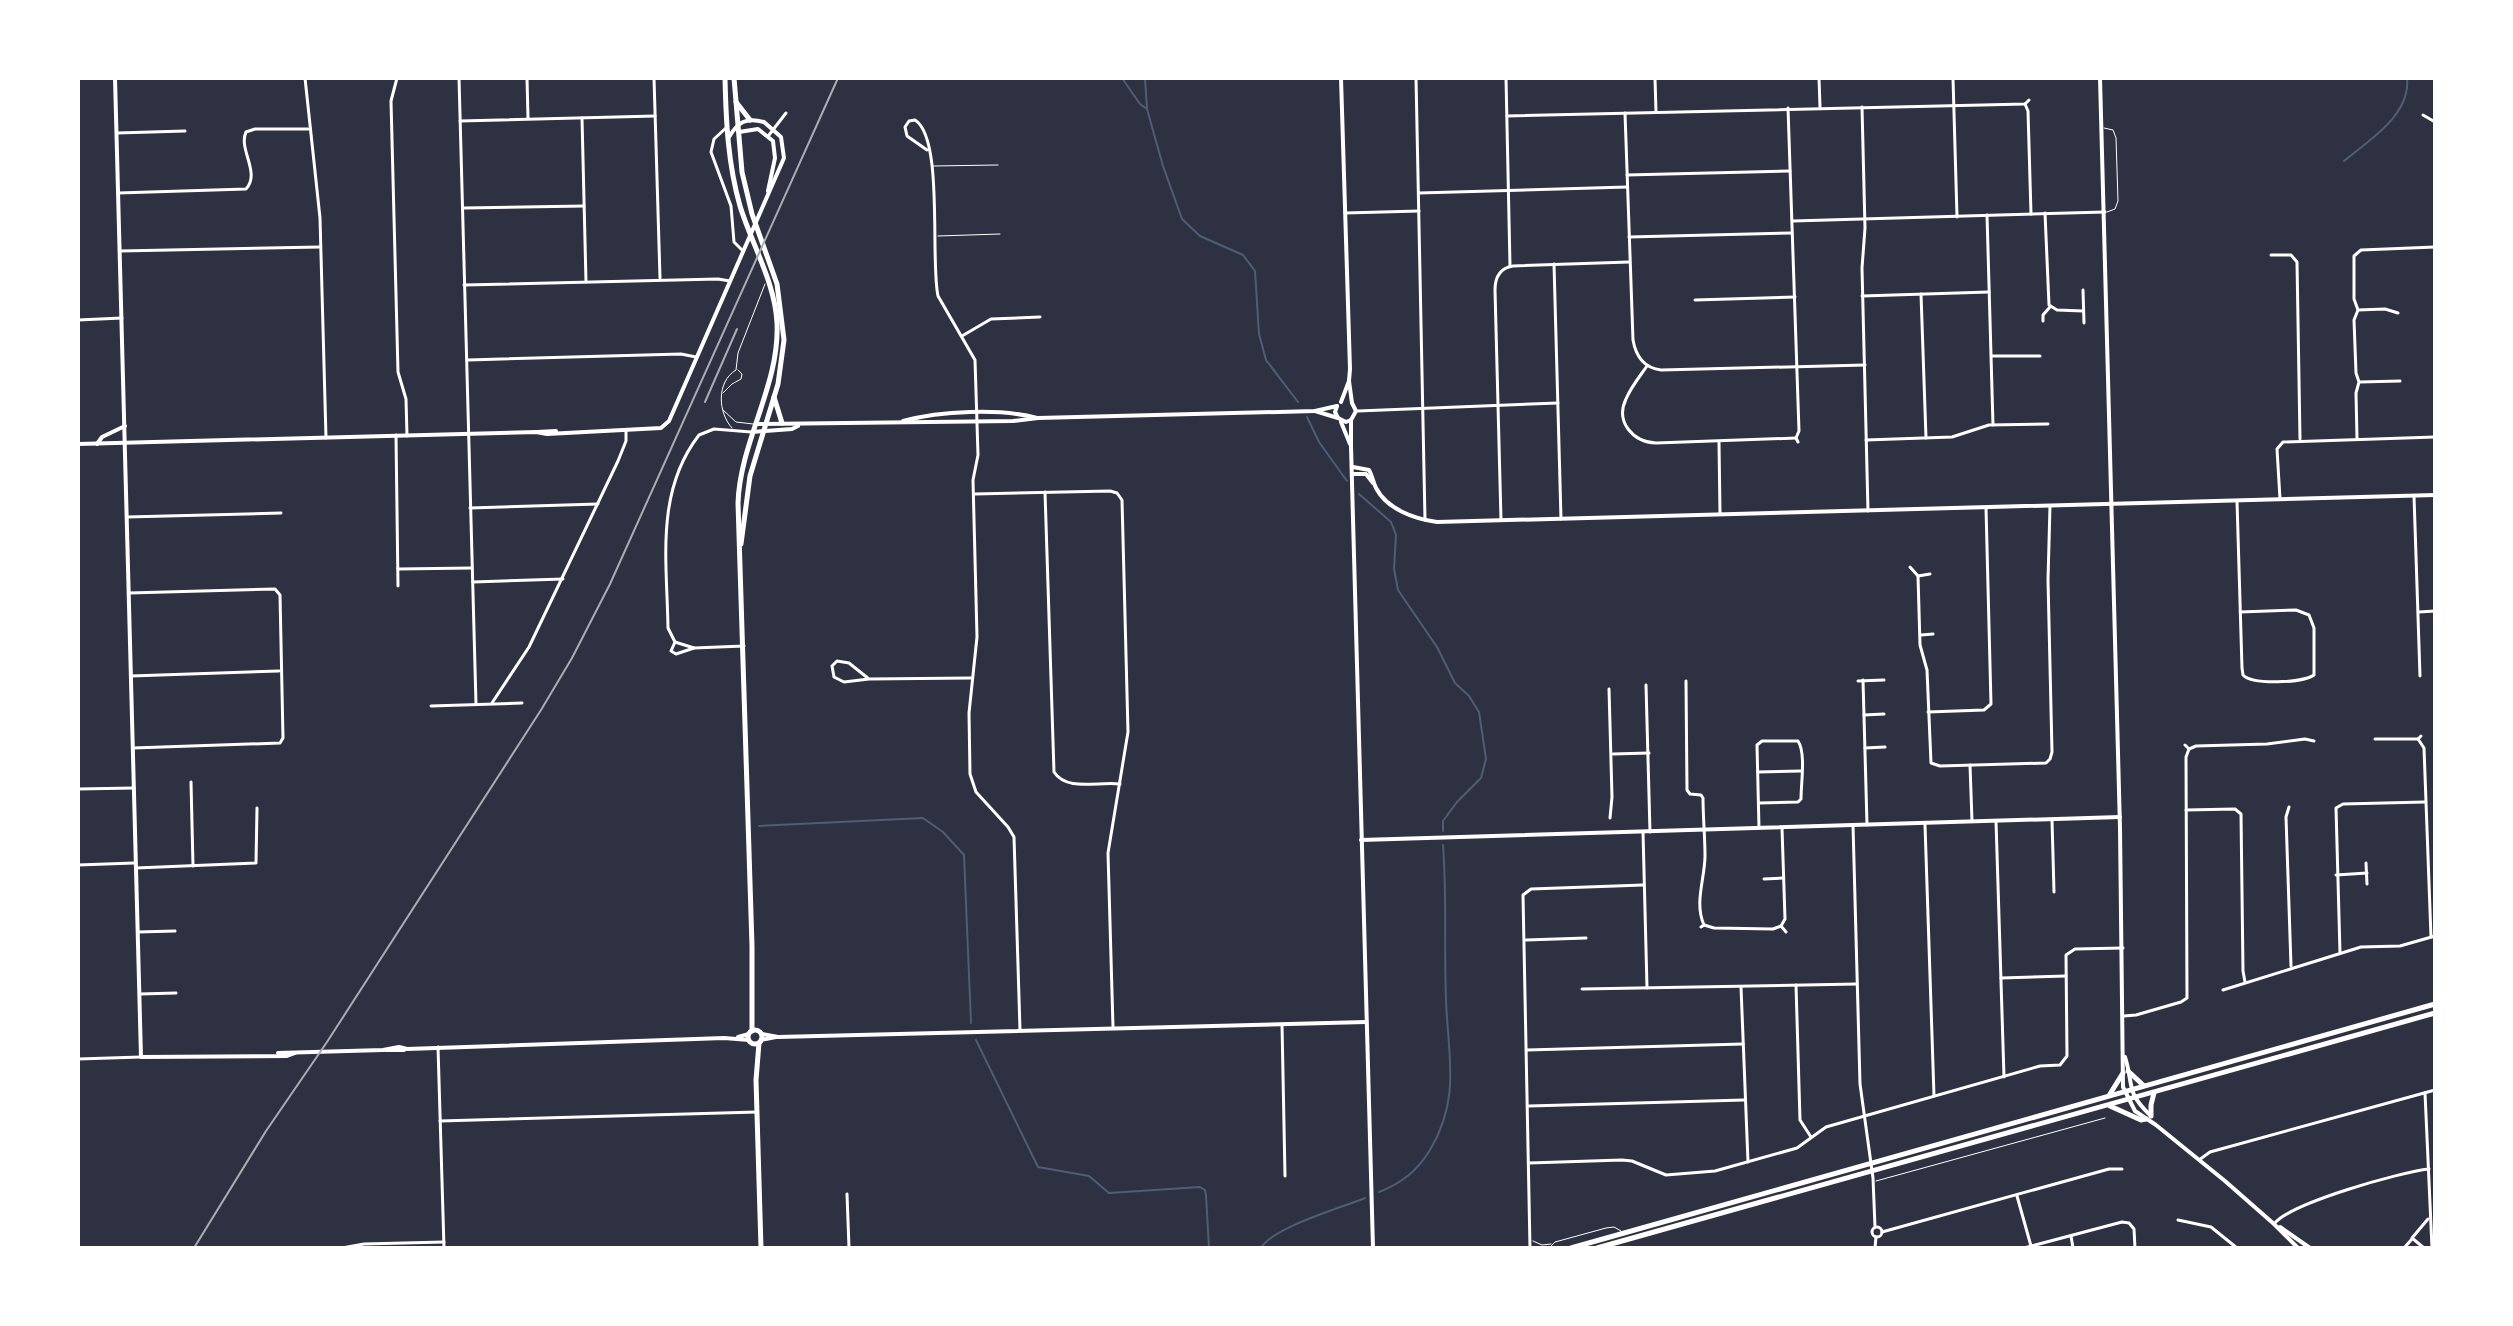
<svg xmlns="http://www.w3.org/2000/svg" width="2513" height="1326" viewBox="0 0 2513 1326" font-family="'Asap Condensed',sans-serif">
	<style>
		.lines { fill: none; stroke-linecap: round; stroke-linejoin: round }
		.stream { stroke: #4f5d75; stroke-width: 2 }
		.service { stroke: #fff; stroke-width: 1 }
		.minor { stroke: #fff; stroke-width: 3 }
		.tertiary { stroke: #fff; stroke-width: 4 }
		.secondary { stroke: #fff; stroke-width: 4 }
		.primary { stroke: #fff; stroke-width: 5 }
		.trunk { stroke: #fff; stroke-width: 5 }
		.rail { stroke: #abadb3; stroke-width: 2 }
	</style>
	<rect width="100%" height="100%" fill="#2d3142"/>
	<g class="lines">
		<g class="stream">
			<polyline points="1122,78 1140,104 1147,109 1163,166 1182,219 1200,236 1243,255 1255,271 1259,334 1266,360 1298,402"/>
			<polyline points="1145,78 1147,109"/>
			<path d="M 2344,161 C 2369,140 2411,115 2407,78"/>
			<polyline points="1307,417 1319,442 1347,481"/>
			<polyline points="1359,494 1391,522 1396,535 1394,569 1398,590 1437,647 1455,683 1469,696 1479,712 1486,759 1481,778 1457,802 1443,821 1443,831"/>
			<polyline points="759,826 923,818 943,832 964,855 971,1023"/>
			<polyline points="976,1040 1038,1167 1089,1176 1109,1193 1200,1187 1205,1190 1206,1195 1209,1248"/>
			<path d="M 1379,1192 C 1402,1183 1417,1171 1430,1150 C 1461,1098 1448,1056 1446,1000 C 1444,948 1447,897 1443,845"/>
			<path d="M 1261,1248 C 1273,1227 1341,1208 1365,1198"/>
		</g>
		<g class="service">
			<polyline points="2104,128 2113,130 2116,138 2118,201 2115,209 2107,212"/>
			<polyline points="933,166 998,165"/>
			<polyline points="938,236 1000,234"/>
			<polyline points="723,393 732,384 741,379 742,374 738,370"/>
			<polyline points="723,410 736,422 753,424"/>
			<path d="M 732,428 C 718,413 716,382 736,370 L 738,353 L 765,284"/>
			<polyline points="1876,1181 2105,1118"/>
			<polyline points="1533,1241 1542,1245 1551,1244"/>
			<polyline points="1549,1248 1555,1242 1606,1228 1614,1227 1621,1231"/>
		</g>
		<g class="minor">
			<polyline points="305,78 320,218 326,438"/>
			<polyline points="397,78 391,101 398,372 406,399 407,436"/>
			<polyline points="459,78 476,704"/>
			<polyline points="527,78 528,118"/>
			<polyline points="654,78 660,278"/>
			<polyline points="1416,78 1425,520"/>
			<polyline points="1506,78 1510,266"/>
			<polyline points="1655,78 1656,112"/>
			<polyline points="1819,78 1820,107"/>
			<polyline points="1953,78 1957,217"/>
			<polyline points="2025,104 2028,111 2031,214"/>
			<polyline points="1862,107 1865,228 1862,268 1868,511"/>
			<polyline points="1788,108 1799,431 1796,438 1798,442"/>
			<path d="M 1625,113 L 1633,340 C 1636,357 1644,368 1661,370 L 1865,365"/>
			<polyline points="2423,115 2435,122"/>
			<polyline points="1507,116 2025,104 2029,100"/>
			<polyline points="582,118 586,282"/>
			<polyline points="460,121 655,116"/>
			<polyline points="727,127 714,139 711,152 731,206 734,242 742,250"/>
			<polyline points="117,133 185,131"/>
			<polyline points="769,135 786,113"/>
			<path d="M 927,150 L 907,136 L 905,127 L 909,121 L 915,120 C 944,138 930,260 938,296 L 975,360 L 978,455 L 973,480 L 977,637 L 969,713 L 970,774 L 976,792 L 1008,827 L 1014,837 L 1020,1030"/>
			<polyline points="1627,175 1790,171"/>
			<path d="M 118,193 L 246,189 C 261,173 238,149 246,132 L 255,129 L 308,129"/>
			<polyline points="1419,193 1627,187"/>
			<polyline points="464,208 584,206"/>
			<polyline points="1345,213 1419,211"/>
			<polyline points="2045,213 2049,305 2057,310 2083,311"/>
			<polyline points="1987,215 1993,425"/>
			<polyline points="1793,221 2105,212"/>
			<polyline points="1629,237 1792,233"/>
			<polyline points="120,251 320,247"/>
			<polyline points="2271,255 2291,255 2297,262 2300,439"/>
			<polyline points="1554,264 1561,519"/>
			<polyline points="464,285 718,279 730,281"/>
			<polyline points="2083,290 2084,323"/>
			<polyline points="1921,294 1926,438"/>
			<polyline points="1862,296 1989,292"/>
			<polyline points="1695,300 1795,297"/>
			<polyline points="2358,310 2385,309 2398,313"/>
			<polyline points="78,320 122,318"/>
			<polyline points="2043,321 2043,315 2050,307"/>
			<polyline points="962,336 991,319 1040,317"/>
			<polyline points="1992,356 2040,356"/>
			<polyline points="468,360 681,354 696,357"/>
			<path d="M 1647,366 C 1640,376 1631,387 1626,399 C 1615,422 1633,442 1656,443 L 1796,438"/>
			<polyline points="2360,382 2400,381"/>
			<polyline points="1358,411 1558,403"/>
			<polyline points="396,435 398,586"/>
			<polyline points="2357,439 2356,393 2359,382 2356,373 2354,320 2358,310 2354,299 2354,256 2361,250 2435,247"/>
			<polyline points="1866,440 1952,437 1989,425 2048,424"/>
			<polyline points="1719,442 1720,514"/>
			<path d="M 1045,492 L 1054,772 C 1067,792 1099,781 1120,784"/>
			<polyline points="975,494 1110,491 1117,493 1122,500 1128,732 1108,853 1113,1027"/>
			<polyline points="2414,496 2420,676"/>
			<polyline points="2280,499 2277,449 2283,442 2435,437"/>
			<path d="M 2237,501 L 2242,668 L 2243,675 C 2252,685 2303,683 2314,675 L 2314,628 L 2309,615 L 2296,610 L 2240,612"/>
			<polyline points="470,508 598,504"/>
			<polyline points="127,517 281,513"/>
			<path d="M 1501,520 L 1495,290 C 1495,277 1500,268 1513,266 L 1629,262"/>
			<polyline points="1910,567 1918,576 1920,645 1927,670 1931,763 1940,766 2046,763 2050,759 2052,752 2048,580 2050,506"/>
			<polyline points="398,569 472,568"/>
			<polyline points="1918,576 1930,574"/>
			<polyline points="473,582 563,579"/>
			<polyline points="129,593 275,589 280,595 283,738 280,743 133,748"/>
			<polyline points="2419,612 2435,611"/>
			<polyline points="1921,635 1933,634"/>
			<polyline points="675,642 694,648"/>
			<path d="M 744,646 L 694,648 L 676,654 L 671,651 L 675,642 L 668,628 C 667,561 655,492 699,435 L 714,429 L 751,432"/>
			<polyline points="131,676 279,671"/>
			<polyline points="869,679 849,663 837,661 832,666 834,677 844,682 869,679 971,678"/>
			<polyline points="1863,680 1867,825"/>
			<path d="M 1686,681 L 1687,790 L 1690,794 L 1701,795 L 1703,798 C 1703,817 1705,837 1705,856 C 1705,878 1694,903 1704,925 L 1701,927"/>
			<polyline points="1858,681 1884,680"/>
			<polyline points="1646,685 1650,832"/>
			<polyline points="1609,689 1612,797 1610,818"/>
			<polyline points="492,703 529,647 618,461 626,441 626,430"/>
			<polyline points="431,706 522,703"/>
			<polyline points="1928,712 1984,710 1991,704 1986,508"/>
			<polyline points="1864,715 1884,714"/>
			<polyline points="2375,739 2418,739 2421,736"/>
			<polyline points="2418,739 2424,748 2431,937"/>
			<polyline points="1865,748 1885,747"/>
			<polyline points="2189,749 2196,746 2267,744 2305,739 2314,741"/>
			<polyline points="1613,754 1649,753"/>
			<polyline points="1970,765 1972,821"/>
			<polyline points="1758,772 1801,771"/>
			<polyline points="191,782 193,866"/>
			<polyline points="78,789 134,788"/>
			<polyline points="2289,807 2286,817 2291,966"/>
			<polyline points="2186,810 2235,809 2241,814 2243,971 2245,982"/>
			<polyline points="2052,820 2054,892"/>
			<polyline points="1996,821 2004,1077"/>
			<polyline points="1853,825 1860,1084 1873,1178 1875,1227"/>
			<polyline points="1925,825 1934,1096"/>
			<path d="M 1759,828 L 1757,745 L 1762,741 L 1798,741 C 1806,753 1801,783 1801,799 L 1798,802 L 1759,803"/>
			<polyline points="1643,832 1647,988"/>
			<polyline points="2366,863 2367,884"/>
			<polyline points="78,865 134,863"/>
			<polyline points="136,868 256,863 257,808"/>
			<polyline points="2336,875 2367,873"/>
			<polyline points="1764,879 1783,878"/>
			<polyline points="1704,925 1714,928 1773,929 1781,926 1786,932"/>
			<polyline points="1781,926 1785,919 1782,828"/>
			<polyline points="138,932 175,931"/>
			<polyline points="1526,940 1586,938"/>
			<polyline points="2340,953 2336,808 2343,804 2425,802"/>
			<polyline points="2001,978 2066,976"/>
			<polyline points="1796,985 1800,1120 1811,1137"/>
			<polyline points="1741,987 1748,1162"/>
			<polyline points="1582,989 1857,984"/>
			<polyline points="2223,990 2361,947 2400,946 2435,936"/>
			<polyline points="140,994 176,993"/>
			<polyline points="2124,1016 2136,1015 2181,1002 2187,998 2186,757 2189,749 2185,745"/>
			<polyline points="1282,1024 1285,1176"/>
			<polyline points="438,1047 444,1248"/>
			<polyline points="1527,1050 1743,1044"/>
			<polyline points="78,1059 141,1057"/>
			<polyline points="2425,1093 2432,1248"/>
			<polyline points="1529,1106 1744,1100"/>
			<polyline points="440,1121 757,1112"/>
			<polyline points="2199,1160 2210,1152 2435,1090"/>
			<polyline points="1529,1163 1622,1160 1632,1161 1666,1175 1715,1171 1797,1148 1826,1127 2040,1066 2060,1065 2067,1056 2066,955 2075,949 2123,948"/>
			<polyline points="847,1194 849,1248"/>
			<polyline points="2017,1196 2031,1246"/>
			<polyline points="2178,1220 2211,1227 2237,1248"/>
			<path d="M 2274,1224 C 2290,1203 2401,1172 2429,1169"/>
			<circle cx="1877" cy="1232" r="5"/>
			<polyline points="1882,1232 2109,1169 2122,1169"/>
			<polyline points="2071,1236 2073,1248"/>
			<polyline points="342,1248 364,1244 444,1242"/>
			<polyline points="1530,1248 1523,895 1531,889 1643,885"/>
			<polyline points="1875,1248 1876,1237"/>
			<polyline points="2024,1248 2122,1222 2129,1223 2134,1229 2135,1248"/>
			<polyline points="2404,1248 2412,1239"/>
			<polyline points="2424,1248 2412,1238 2428,1219"/>
		</g>
		<g class="tertiary">
			<polyline points="115,78 141,1057 287,1056 295,1053"/>
			<path d="M 1353,467 L 1369,470 C 1372,475 1373,482 1376,488 C 1387,509 1414,519 1437,522 L 2435,495"/>
			<polyline points="1353,474 1366,474 1373,483"/>
			<polyline points="1361,840 2120,817"/>
			<polyline points="762,1034 778,1037 1366,1022"/>
			<polyline points="738,1037 749,1034"/>
			<polyline points="761,1040 776,1037"/>
			<polyline points="386,1050 404,1050"/>
			<polyline points="278,1053 383,1050 399,1047 407,1049 724,1038 749,1040"/>
		</g>
		<g class="secondary">
			<polyline points="1341,78 1350,369 1349,381 1341,402"/>
			<polyline points="2100,78 2120,828 2123,1087 2135,1111 2156,1125 2225,1181 2274,1224 2298,1248"/>
			<polyline points="739,132 758,129 773,141 775,158 768,191"/>
			<polyline points="1349,381 1352,403 1356,411 1351,420 1351,446 1373,1248"/>
			<polyline points="1337,406 1335,412 1338,418 1346,422 1351,420"/>
			<polyline points="1315,411 1338,418"/>
			<path d="M 903,421 C 940,411 1000,408 1037,418"/>
			<polyline points="1341,422 1350,444"/>
			<polyline points="757,424 1013,421 1038,418 1315,411 1337,406"/>
			<polyline points="537,432 556,431"/>
			<polyline points="752,432 792,429 798,426"/>
			<path d="M 78,444 L 536,432 L 547,434 L 661,428 L 669,421 L 784,158 L 781,137 L 764,122 C 746,117 738,122 729,137"/>
			<polyline points="97,444 102,437 125,426"/>
			<path d="M 2125,1057 C 2134,1085 2125,1092 2151,1116"/>
			<polyline points="2280,1227 2310,1248"/>
		</g>
		<g class="primary">
			<path d="M 725,78 C 726,122 728,164 740,206 C 752,245 775,282 777,323 C 780,385 740,441 738,503 L 752,946 L 752,1031"/>
			<polyline points="734,78 742,172 752,214 777,284 784,340 778,384 750,476 741,544"/>
			<polyline points="736,102 750,120"/>
			<polyline points="774,397 782,423"/>
			<circle cx="755" cy="1037" r="7"/>
			<polyline points="759,1043 756,1080 761,1248"/>
		</g>
		<g class="trunk">
			<polyline points="2128,1071 2143,1085"/>
			<polyline points="2110,1094 2123,1073"/>
			<polyline points="2110,1106 2141,1120 2146,1119"/>
			<polyline points="2151,1116 2151,1105 2154,1093"/>
			<polyline points="1571,1248 2435,1004"/>
			<polyline points="1597,1248 2435,1013"/>
		</g>
		<g class="rail">
			<polyline points="705,402 737,329"/>
			<polyline points="194,1248 266,1131 327,1042 541,710 572,658 610,584 838,78"/>
		</g>
	</g>
	<rect width="2513" height="1326" fill="none" stroke="#ffffff" stroke-width="160"/>
</svg>
